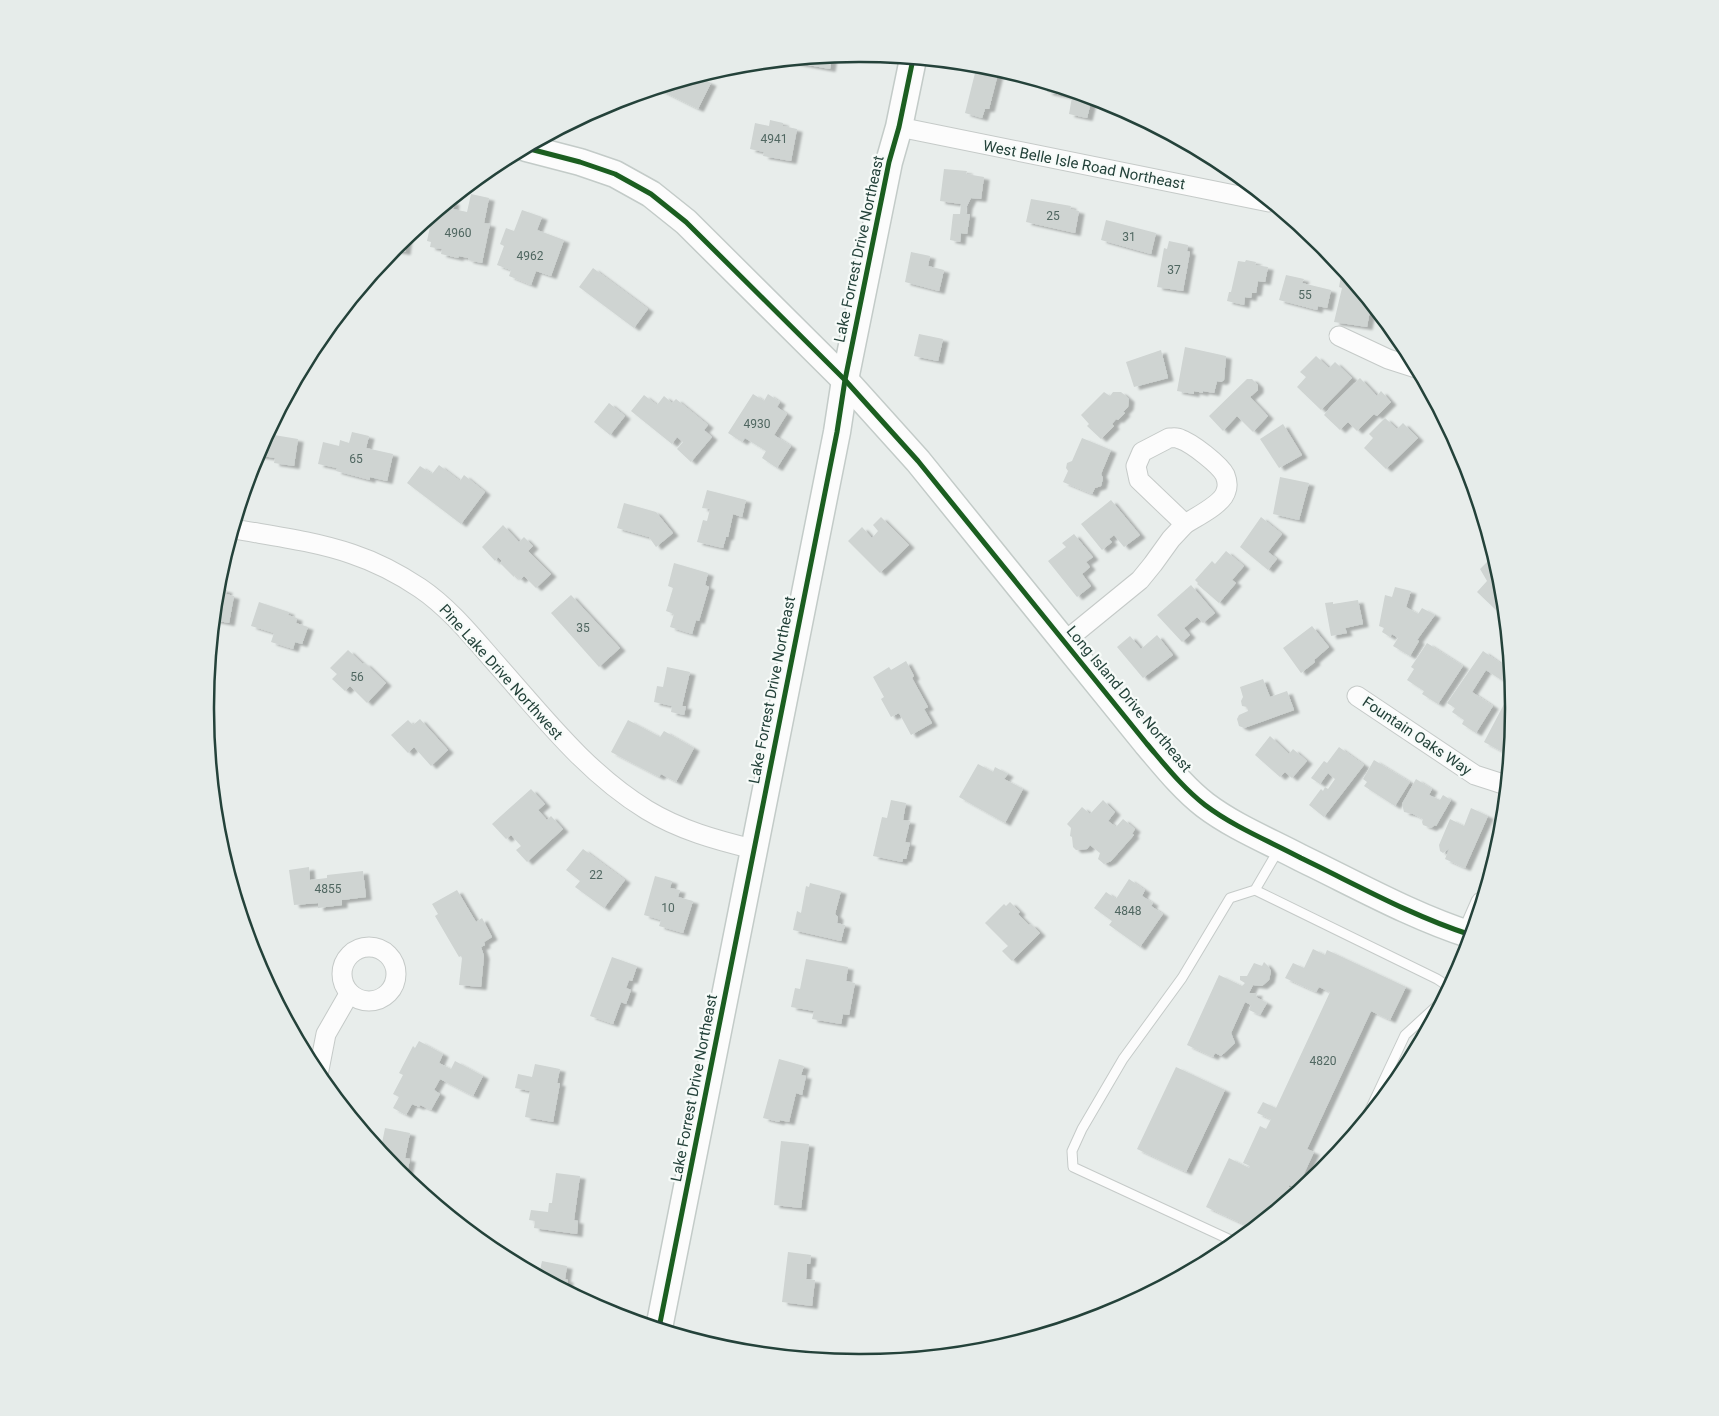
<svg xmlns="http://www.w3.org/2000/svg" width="1719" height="1416" viewBox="0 0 1719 1416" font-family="Roboto,sans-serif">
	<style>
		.building { fill: #cfd4d2; filter: url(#shadow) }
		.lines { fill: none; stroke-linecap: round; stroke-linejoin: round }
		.lane-casing { stroke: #c5cac8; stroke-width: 11 }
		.street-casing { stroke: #c5cac8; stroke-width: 21 }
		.secondary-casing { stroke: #c3cbc8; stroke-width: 29 }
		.lane { stroke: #fcfcfc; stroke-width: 9 }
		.street { stroke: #fcfcfc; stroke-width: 19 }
		.secondary { stroke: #fcfcfc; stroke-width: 26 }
		.cycleway-casing { stroke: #f7fbf9; stroke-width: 8 }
		.cycleway { stroke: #1b5e20; stroke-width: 5 }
		.labels { text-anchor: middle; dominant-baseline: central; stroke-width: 4.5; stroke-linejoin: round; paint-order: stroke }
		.number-label { font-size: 12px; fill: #506761 }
		.street-label { font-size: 15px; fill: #24423a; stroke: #f7fbf9 }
		.rim { fill: none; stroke: #24423a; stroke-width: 2.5 }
	</style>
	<defs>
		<filter id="shadow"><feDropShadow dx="5.5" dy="3" stdDeviation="1" flood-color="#0004"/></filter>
	</defs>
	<rect width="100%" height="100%" fill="#e8edeb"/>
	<g class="building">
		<polygon points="832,56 830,69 792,62 792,60"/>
		<polygon points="977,65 999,70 989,109 985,109 982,118 965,113"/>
		<polygon points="697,77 711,83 698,109 658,89"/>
		<polygon points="1048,85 1092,98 1087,118 1069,114 1072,97 1047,92"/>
		<polygon points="1102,101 1110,104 1127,114 1101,108"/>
		<polygon points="770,120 783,123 783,126 797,129 791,161 763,156 764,152 750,149 755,123 769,126"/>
		<polygon points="944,169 967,171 966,174 984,177 981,199 971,198 967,206 966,214 970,214 967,234 961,233 960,242 950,240 953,214 960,214 961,204 940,201"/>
		<polygon points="471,194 489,198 484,223 490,224 482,263 468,260 468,258 459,256 458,258 441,254 442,249 430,247 431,242 427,241 432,217 450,201 454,202 453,209 467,212"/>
		<polygon points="1031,199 1071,206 1070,209 1079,211 1075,233 1026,222"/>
		<polygon points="522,210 542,217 537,230 564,240 551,276 536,271 531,285 509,276 511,270 497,265 504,246 500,244 506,228 514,231"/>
		<polygon points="1106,220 1156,233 1151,254 1101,240"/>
		<polygon points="407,237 405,252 393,250 397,245"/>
		<polygon points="1169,241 1188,245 1187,251 1190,252 1183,291 1157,287 1164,248 1167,249"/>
		<polygon points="911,252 930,256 928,266 944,270 939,291 905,282"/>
		<polygon points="1246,260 1256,262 1255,265 1268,267 1265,282 1258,281 1256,293 1252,293 1251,298 1245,297 1244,305 1227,301 1229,292 1231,292 1238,261 1245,262"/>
		<polygon points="593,268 648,309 634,328 579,287"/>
		<polygon points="1342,270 1371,305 1367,327 1334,322 1342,288 1339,287"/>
		<polygon points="1286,275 1304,279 1302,283 1331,290 1327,308 1318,306 1317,310 1279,300"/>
		<polygon points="919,334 943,339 938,361 914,356"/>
		<polygon points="1185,347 1226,356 1224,380 1221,382 1217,381 1214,393 1203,391 1203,393 1194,391 1194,394 1177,391"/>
		<polygon points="1161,350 1168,378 1134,387 1126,362"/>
		<polygon points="1316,356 1329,368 1335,362 1352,378 1321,410 1297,387 1306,377 1300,372"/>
		<polygon points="1360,378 1377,396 1381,391 1391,402 1377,416 1374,414 1357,431 1348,422 1340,430 1324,415 1332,405"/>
		<polygon points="1247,379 1252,379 1258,385 1258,390 1250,397 1268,416 1253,432 1237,416 1223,431 1209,416"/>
		<polygon points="1104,392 1110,396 1113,392 1121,392 1129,399 1128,407 1123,412 1125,413 1118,420 1116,419 1112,424 1114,426 1101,439 1087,426 1089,424 1081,415"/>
		<polygon points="753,394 764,401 768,394 780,402 777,407 787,414 774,435 791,446 777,468 762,458 766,451 745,438 742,442 728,433"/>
		<polygon points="644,395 657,405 664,396 672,403 676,399 708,425 704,430 712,437 691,462 677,449 683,442 677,437 672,444 631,411"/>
		<polygon points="609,403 625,416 610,435 594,422"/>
		<polygon points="1385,418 1397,429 1403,423 1418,438 1386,469 1364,448 1373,438 1369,434"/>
		<polygon points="1283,424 1302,455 1279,468 1260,439"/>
		<polygon points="352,432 369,436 366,448 393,454 387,481 370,477 370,480 336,471 337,468 318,464 323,442 339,446 340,440 349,443"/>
		<polygon points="268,434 298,439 294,466 274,463 275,458 256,455"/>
		<polygon points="1082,438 1111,450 1101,474 1103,478 1101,486 1095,488 1092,494 1063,482 1068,471 1066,468 1067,463 1072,461"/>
		<polygon points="439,465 460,481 464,475 485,492 461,524 407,483 420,466 432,474"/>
		<polygon points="1280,477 1309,483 1299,520 1273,514"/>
		<polygon points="707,490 746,500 742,517 733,514 728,537 726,537 723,548 697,542 703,520 707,521 710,509 702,508"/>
		<polygon points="1111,500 1140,535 1124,547 1114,535 1109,539 1112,542 1102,550 1081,524"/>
		<polygon points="624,503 656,512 673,533 656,547 649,537 617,528"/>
		<polygon points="881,517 909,545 880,573 848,541 862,527 872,538 878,531 873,525"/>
		<polygon points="1261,517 1282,534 1268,552 1277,559 1268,570 1240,547"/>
		<polygon points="503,525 519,542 524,537 533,546 528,551 551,574 536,588 524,576 520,580 515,575 514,577 500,563 502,561 498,557 495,561 482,547"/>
		<polygon points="1074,534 1093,557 1086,562 1090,567 1082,574 1091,586 1077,597 1048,561 1066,547 1062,543"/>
		<polygon points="1226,551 1244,566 1232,580 1236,583 1219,603 1197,584 1198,583 1195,580 1212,561 1215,564"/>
		<polygon points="1494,555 1501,581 1503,603 1496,610 1477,592 1487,581 1480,569"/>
		<polygon points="674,563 708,573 705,585 709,587 699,621 696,620 692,634 670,627 674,614 666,611 673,588 668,586"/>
		<polygon points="1191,585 1215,613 1203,623 1197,617 1184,628 1190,635 1182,642 1157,615"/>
		<polygon points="1395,587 1411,591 1406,607 1418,614 1422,608 1435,615 1417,640 1419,641 1410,656 1393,646 1398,638 1392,634 1390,637 1382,632 1384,628 1379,626 1385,595 1392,597"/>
		<polygon points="217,588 227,590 226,594 234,596 229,623 214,620"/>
		<polygon points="571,595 620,648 599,667 551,613"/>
		<polygon points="1358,600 1363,624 1345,628 1347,633 1331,636 1325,603 1333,602 1333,604"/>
		<polygon points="259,602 289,612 288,615 297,618 296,623 308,627 302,644 295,642 293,649 271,642 274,633 251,626"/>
		<polygon points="1312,626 1329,647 1314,660 1315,662 1301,673 1283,648"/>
		<polygon points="1157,635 1173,655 1143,678 1117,647 1130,636 1141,649"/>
		<polygon points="1427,643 1463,666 1438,704 1422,694 1424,691 1407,680 1414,669 1411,667"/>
		<polygon points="348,650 363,664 365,663 386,683 367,703 350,686 345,691 332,679 337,674 330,668"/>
		<polygon points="1483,651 1510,670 1503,681 1486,670 1472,692 1493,706 1476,733 1462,724 1464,720 1452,712 1455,708 1447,703"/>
		<polygon points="906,661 914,676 912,678 928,707 924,709 932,723 911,735 899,713 891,717 881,699 884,697 873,677 889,667 891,670"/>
		<polygon points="667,667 690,672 682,706 686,706 684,715 671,712 672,706 654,702 657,686 663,687"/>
		<polygon points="1263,679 1270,697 1287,691 1294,710 1244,728 1239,726 1237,719 1239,715 1248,711 1247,707 1242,706 1241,701 1243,697 1240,687"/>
		<polygon points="1512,689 1514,708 1511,735 1503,752 1484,742"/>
		<polygon points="420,719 448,750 431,766 414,747 408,753 391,735 408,720 413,725"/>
		<polygon points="628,720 660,737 664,731 694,748 676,782 661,774 659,777 611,752"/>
		<polygon points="1270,736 1289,754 1293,749 1307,761 1292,778 1285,772 1280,777 1255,755"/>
		<polygon points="1339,747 1364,765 1324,817 1309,805 1321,789 1323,791 1325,787 1328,789 1335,779 1328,773 1320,784 1311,778 1324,761 1327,763"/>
		<polygon points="1374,760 1410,782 1395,806 1364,786 1367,782 1363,779"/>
		<polygon points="978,764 993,772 995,767 1008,774 1004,779 1023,789 1005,823 959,797"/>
		<polygon points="1416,779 1432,789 1429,795 1440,800 1443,795 1451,800 1436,826 1435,825 1431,828 1423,825 1422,822 1423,819 1413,814 1404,812 1402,804"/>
		<polygon points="531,789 545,804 538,810 547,820 551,816 563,829 527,862 516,850 521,846 511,835 506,839 492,824"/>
		<polygon points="891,800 906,803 903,820 910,821 905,842 910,843 906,859 903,859 902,862 873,856 882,817 887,818"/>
		<polygon points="1103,800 1115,812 1108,821 1116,827 1123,819 1135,829 1132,834 1134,835 1111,861 1104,864 1098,859 1100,853 1090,845 1087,849 1076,850 1073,847 1072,837 1070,836 1071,828 1067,824 1082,807 1090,814"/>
		<polygon points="1471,808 1488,816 1465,868 1445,859 1449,849 1443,853 1440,851 1439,845 1450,819 1464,826"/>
		<polygon points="583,849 625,880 604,908 575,887 580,881 566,870"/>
		<polygon points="309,867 310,880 327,878 327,875 363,871 366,897 342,900 342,905 318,908 318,903 294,905 289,870"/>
		<polygon points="655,876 672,881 670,888 680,890 678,897 693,901 683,933 659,926 661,920 644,915"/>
		<polygon points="1129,879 1145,890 1142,896 1153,903 1151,906 1163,914 1140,947 1109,925 1112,921 1094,908 1106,892 1116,899"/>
		<polygon points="810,883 841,891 835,914 838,917 837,923 845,925 841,941 793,930 797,911 801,913 806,886 809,887"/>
		<polygon points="457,890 476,922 482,918 492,937 484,942 485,945 481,947 484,956 481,987 459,985 462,958 461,956 459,957 435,916 438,914 432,904"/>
		<polygon points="1010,902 1020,912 1018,914 1029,925 1031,924 1040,933 1012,961 1002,951 1008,946 985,923 1004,904 1006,906"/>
		<polygon points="1313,949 1325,955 1327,950 1406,987 1390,1020 1371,1011 1307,1149 1314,1152 1297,1189 1289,1185 1289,1187 1297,1191 1252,1228 1206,1207 1229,1158 1249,1168 1250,1166 1243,1163 1260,1126 1266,1129 1271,1119 1257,1113 1263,1102 1276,1108 1330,992 1319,987 1316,992 1285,978 1293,963 1304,968"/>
		<polygon points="612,957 637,966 632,981 629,980 626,988 631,990 626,1004 621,1002 613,1024 590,1016"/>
		<polygon points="806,959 848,967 846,981 855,983 849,1015 843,1014 841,1024 812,1019 814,1011 791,1007 795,988 800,989"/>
		<polygon points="1264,962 1268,966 1271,971 1269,980 1262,986 1253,985 1249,993 1257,993 1256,997 1267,1003 1260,1015 1249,1010 1251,1005 1245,1002 1231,1033 1235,1043 1221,1056 1215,1053 1213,1057 1187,1045 1219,975 1242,986 1245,983 1240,980 1240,976 1247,976 1254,963 1262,966"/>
		<polygon points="419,1041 443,1054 439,1063 451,1069 455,1061 483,1076 473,1096 440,1079 434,1090 440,1094 431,1110 420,1105 419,1107 412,1104 406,1115 393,1108 399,1097 393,1094 403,1075 399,1073 413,1046 415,1048"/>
		<polygon points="779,1059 804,1066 801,1075 806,1076 802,1095 796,1093 789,1122 780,1120 779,1122 763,1118"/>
		<polygon points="535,1064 560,1069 557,1083 560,1083 553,1122 525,1117 530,1091 515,1088 518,1074 532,1077"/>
		<polygon points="1176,1067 1225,1090 1186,1172 1137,1149"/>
		<polygon points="385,1128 410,1133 405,1158 410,1159 406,1178 397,1170 373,1142 382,1143"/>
		<polygon points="781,1141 809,1144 801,1208 774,1205"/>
		<polygon points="556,1173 580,1176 574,1220 578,1221 577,1234 534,1228 535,1221 529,1220 531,1210 548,1212 549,1203 552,1203"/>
		<polygon points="788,1252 811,1255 810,1264 807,1264 806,1279 815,1280 812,1306 782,1302"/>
		<polygon points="542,1261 567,1266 565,1279 568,1280 566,1290 539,1275"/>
	</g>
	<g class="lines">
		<g class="lane-casing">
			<g id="lane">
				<polyline points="1255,890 1437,979 1449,987"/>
				<polyline points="1368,1114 1405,1035 1440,1003"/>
				<polyline points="1235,1242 1073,1167 1072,1151 1082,1129 1123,1059 1182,978 1230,898 1255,890 1279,849"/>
			</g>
		</g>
		<g class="street-casing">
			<g id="street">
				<polyline points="899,127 1269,202"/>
				<polyline points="1339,336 1388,359 1416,368"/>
				<path d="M 1169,438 C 1173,438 1177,437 1180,439 C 1192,443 1220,465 1225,475 C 1227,480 1228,486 1226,491 C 1223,504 1196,517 1185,524 L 1139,480 L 1136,466 L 1142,452 Z"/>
				<path d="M 234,529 C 273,536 314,541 352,554 C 376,562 399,574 420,588 C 451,609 475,640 500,668 C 545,719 588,774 647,810 C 680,830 716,840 753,849"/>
				<polyline points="1064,642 1140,580 1153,564 1171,539 1185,524"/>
				<polyline points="1357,696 1475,775 1506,785"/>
				<polyline points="1467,934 1481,902"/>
				<circle cx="369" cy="974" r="27"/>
				<polyline points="318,1075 326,1034 349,994"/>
			</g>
		</g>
		<g class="secondary-casing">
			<g id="secondary">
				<path d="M 526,148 L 580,162 L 615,174 L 651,194 L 686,222 L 845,380 L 918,461 L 1147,744 C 1165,765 1183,788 1205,805 C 1234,827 1269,841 1301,858 C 1357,885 1412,916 1471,935"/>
				<polyline points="659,1328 837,432 845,380 889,162 899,127 913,59"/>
			</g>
		</g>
		<use href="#lane" class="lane"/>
		<use href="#street" class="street"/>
		<use href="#secondary" class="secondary"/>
		<g class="cycleway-casing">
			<g id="cycleway">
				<path d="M 526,148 L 580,162 L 615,174 L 651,194 L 686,222 L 845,380 L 918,461 L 1147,744 C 1165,765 1183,788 1205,805 C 1234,827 1269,841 1301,858 C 1357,885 1412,916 1471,935"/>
				<polyline points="659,1328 837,432 845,380 889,162 899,127 913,59"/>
			</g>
		</g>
		<use href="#cycleway" class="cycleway"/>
	</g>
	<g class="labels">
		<g class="number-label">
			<text x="774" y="139">4941</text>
			<text x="1053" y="216">25</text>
			<text x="458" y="233">4960</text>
			<text x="1129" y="237">31</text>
			<text x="530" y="256">4962</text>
			<text x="1174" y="270">37</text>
			<text x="1305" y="295">55</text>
			<text x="757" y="424">4930</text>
			<text x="356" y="459">65</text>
			<text x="583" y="628">35</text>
			<text x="357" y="677">56</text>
			<text x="596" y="875">22</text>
			<text x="328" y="889">4855</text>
			<text x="668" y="908">10</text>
			<text x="1128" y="911">4848</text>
			<text x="1323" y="1061">4820</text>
		</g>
		<g class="street-label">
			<text transform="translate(1084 165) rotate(11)">West Belle Isle Road Northeast</text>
			<text transform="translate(859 249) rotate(-78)">Lake Forrest Drive Northeast</text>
			<text transform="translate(501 672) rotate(48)">Pine Lake Drive Northwest</text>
			<text transform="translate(772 690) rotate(-79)">Lake Forrest Drive Northeast</text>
			<text transform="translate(1129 699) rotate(50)">Long Island Drive Northeast</text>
			<text transform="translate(1417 736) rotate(34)">Fountain Oaks Way</text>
			<text transform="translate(694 1088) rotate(-79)">Lake Forrest Drive Northeast</text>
		</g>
	</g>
	<path d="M0 0H1719V1416H0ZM859 62H860A645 645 0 0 1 1505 707V709A645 645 0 0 1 860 1354H859A645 645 0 0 1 214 709V707A645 645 0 0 1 859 62Z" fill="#e6ecea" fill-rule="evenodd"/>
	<path class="rim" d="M859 62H860A645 645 0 0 1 1505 707V709A645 645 0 0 1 860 1354H859A645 645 0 0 1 214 709V707A645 645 0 0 1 859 62Z"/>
</svg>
